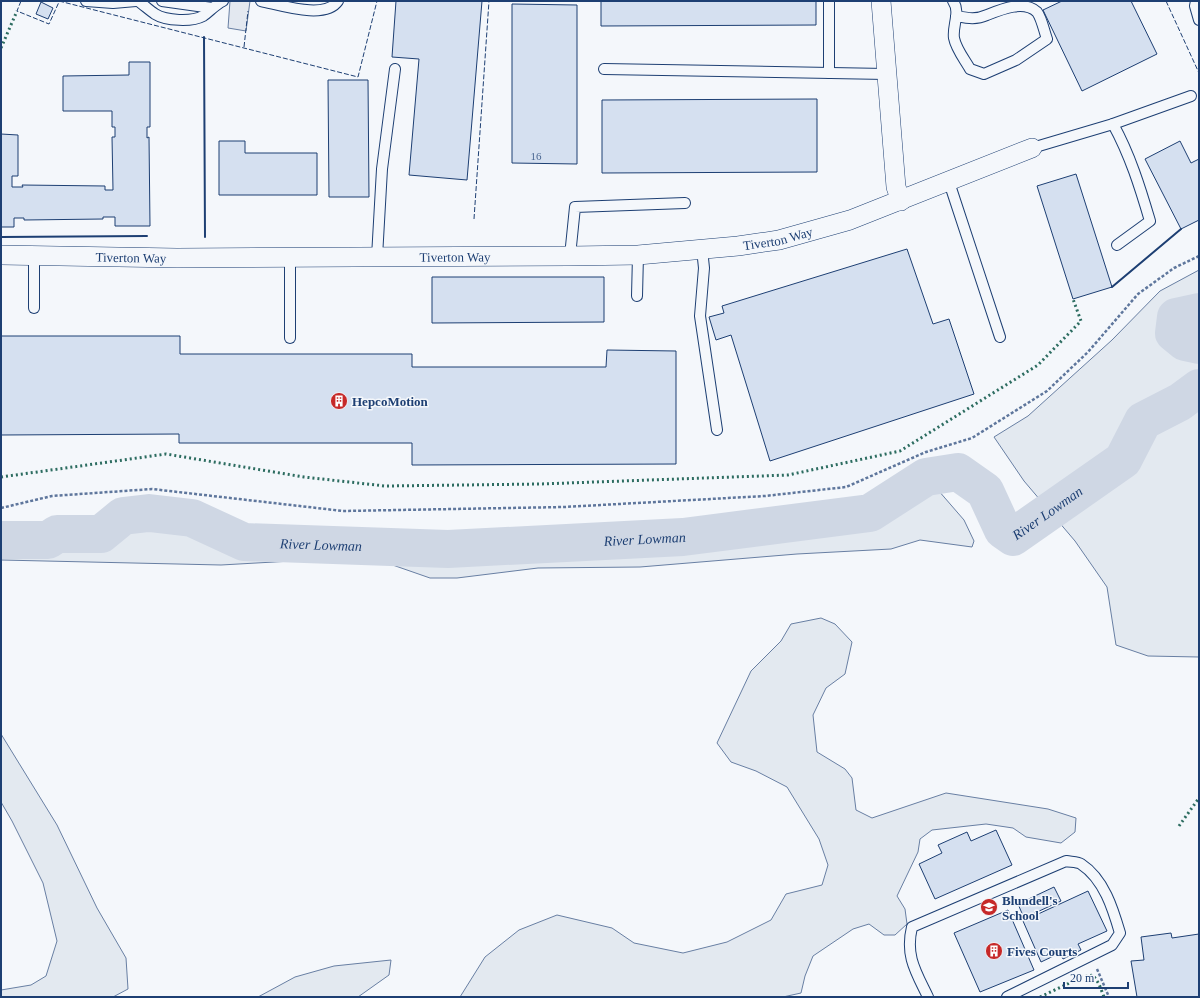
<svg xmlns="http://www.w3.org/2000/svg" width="1200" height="998" viewBox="0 0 1200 998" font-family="'Times New Roman',serif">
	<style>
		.green { fill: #e3e9f0; stroke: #687fa3 }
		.parking { fill: #e3e8f0; stroke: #687fa3 }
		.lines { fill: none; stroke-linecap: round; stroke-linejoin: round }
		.river { stroke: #cfd7e4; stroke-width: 38 }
		.building { fill: #d5e0f0; stroke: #1d3f73 }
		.service-casing { stroke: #1d3f73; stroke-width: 12 }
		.minor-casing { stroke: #1d3f73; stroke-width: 20 }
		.path { stroke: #5e769c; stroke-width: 2.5; stroke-dasharray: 3 2; stroke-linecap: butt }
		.service { stroke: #f4f7fb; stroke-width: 10 }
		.minor { stroke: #f4f7fb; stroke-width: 19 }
		.hedge { stroke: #2c6c60; stroke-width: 3; stroke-dasharray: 2 3; stroke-linecap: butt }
		.fence { stroke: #1d3f73; stroke-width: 1; stroke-dasharray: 5 2; stroke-linecap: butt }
		.wall { stroke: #1d3f73; stroke-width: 2 }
		.labels { text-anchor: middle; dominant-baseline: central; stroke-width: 3; stroke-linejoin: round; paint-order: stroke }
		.number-label { font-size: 11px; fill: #4b6792 }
		.street-label { font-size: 13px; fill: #1d3f73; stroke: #f4f7fb }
		.poi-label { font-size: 13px; font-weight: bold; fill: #1d3f73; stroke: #f4f7fb; text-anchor: start }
		.water-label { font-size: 14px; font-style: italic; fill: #1d3f73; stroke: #f4f7fb }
	</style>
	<rect width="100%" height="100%" fill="#f4f7fb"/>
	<g class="green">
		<polygon points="1199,270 1199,657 1148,656 1116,645 1107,587 1075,541 1024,481 994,437 1028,416 1112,340 1160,291"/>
		<polygon points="938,490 964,520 974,541 972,547 920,540 891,549 797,554 640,567 538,568 457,578 430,578 384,562 345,558 221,565 1,560 1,548 38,549 57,543 114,538 132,525 178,524 202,530 245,547 287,550 396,553 435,557 727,540 854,523 890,513 912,496"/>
		<polygon points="821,618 835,624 852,642 845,674 826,688 813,715 817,752 845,769 852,778 856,810 872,818 946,793 1048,809 1076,818 1075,832 1061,843 1026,837 1013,828 986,824 932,830 920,839 918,852 897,896 905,909 907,924 895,935 884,935 869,924 853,929 813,956 805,976 801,993 783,997 460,997 485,957 519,930 557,915 612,928 634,943 683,953 727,942 771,920 786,894 822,885 828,865 819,839 787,787 756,771 731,762 717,743 751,671 781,641 791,624"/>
		<polygon points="1,734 57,825 97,908 126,958 128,989 113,997 1,997 1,990 31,985 46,976 57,941 43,883 12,821 1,802"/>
		<polygon points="391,960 389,975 358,997 258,997 295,977 334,966"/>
	</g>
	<polygon class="parking" points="230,1 250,1 246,31 228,28"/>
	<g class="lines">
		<g class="river">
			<polyline points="1199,312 1176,317 1174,333 1185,342 1199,345"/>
			<path id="s1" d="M 1,540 L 48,540 L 57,534 L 101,534 L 123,516 L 149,513 L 192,518 L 244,542 L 448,549 L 683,537 L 870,513 L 926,477 L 958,472 L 985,491 L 1003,530 L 1013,537 L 1123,460 L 1143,421 L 1180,402 L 1199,388"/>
		</g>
	</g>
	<g class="building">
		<polygon points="396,1 482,1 467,180 409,175 419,59 392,57"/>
		<polygon points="601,1 816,1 816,25 601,26"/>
		<polygon points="1062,1 1131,1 1157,54 1082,91 1043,10"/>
		<polygon points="41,2 53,8 48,19 36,14"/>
		<polygon points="512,4 577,5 577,164 512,163"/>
		<polygon points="129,62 150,62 150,127 147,127 147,138 149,137 150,226 115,226 115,217 103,217 103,219 24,220 24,218 14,218 14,227 1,227 1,134 18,135 18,176 12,176 12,187 23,187 22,185 105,186 105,190 113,190 112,137 115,137 115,127 112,127 112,111 63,111 63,76 129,75"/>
		<polygon points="328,80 368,80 369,197 329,197"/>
		<polygon points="817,99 817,172 602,173 602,100"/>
		<polygon points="219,141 245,141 245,153 317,153 317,195 219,195"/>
		<polygon points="1180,141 1191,163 1199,159 1199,220 1181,229 1145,159"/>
		<polygon points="1076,174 1112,287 1073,299 1037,186"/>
		<polygon points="907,249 933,324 949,319 974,394 770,461 731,335 716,340 709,317 724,313 722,306"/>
		<polygon points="432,277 604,277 604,322 432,323"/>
		<polygon points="1,336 180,336 180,354 412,354 412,367 606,367 607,350 676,351 676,464 412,465 412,443 179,443 179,434 1,435"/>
		<polygon points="996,830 1012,865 935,899 919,864 942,853 938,845 967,832 971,841"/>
		<polygon points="1054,887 1061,901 1024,918 1018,904"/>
		<polygon points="1088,891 1107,931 1078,944 1081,950 1063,959 1060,953 1041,962 1023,921"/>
		<polygon points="1008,910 1034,970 980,992 954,933"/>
		<polygon points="1171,933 1172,938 1199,934 1199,997 1137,997 1131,961 1144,960 1141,937"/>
	</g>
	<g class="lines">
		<g class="service-casing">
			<g id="service">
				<polyline points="86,1 113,3 136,1"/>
				<path d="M 138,1 C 144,5 149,10 155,14 C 166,21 192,22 203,16 C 209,12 215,5 223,1"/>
				<polyline points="162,1 212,8"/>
				<path d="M 261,1 C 281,5 325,20 338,1"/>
				<polyline points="829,1 829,73"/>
				<path d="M 953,1 C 961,12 952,26 954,38 C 956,49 965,60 970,69 L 984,74 L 1016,60 L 1047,39 C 1044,31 1042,19 1037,12 C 1024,0 1002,9 987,15 C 976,20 967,18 956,16"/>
				<polyline points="1196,1 1195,6 1199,20"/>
				<polyline points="604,69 886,74"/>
				<path d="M 1113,124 C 1130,155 1140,187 1150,221 L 1117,245"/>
				<polyline points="1032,148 1113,124 1191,96"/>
				<polyline points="949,182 1000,337"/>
				<polyline points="702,249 704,268 700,316 717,430"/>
				<polyline points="34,255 34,308"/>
				<polyline points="570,256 575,207 685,203"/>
				<polyline points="377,257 382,169 395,69"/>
				<polyline points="637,296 638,255"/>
				<polyline points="290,338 290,257"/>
				<path d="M 928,997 C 916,972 905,956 912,927 L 1066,861 C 1071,862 1078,862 1081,864 C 1104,879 1113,909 1120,933 L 1112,945 L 1007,997"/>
			</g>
		</g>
		<g class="minor-casing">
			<g id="minor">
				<polyline points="881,1 896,187 901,201"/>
				<path id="s2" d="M 1,255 L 177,258 L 570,256 L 638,255 L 738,246 L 779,240 L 850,220 L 1032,148"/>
			</g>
		</g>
		<g class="path">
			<polyline points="1,508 52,496 152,489 343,511 564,507 765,496 846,487 926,452 972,438 1047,391 1088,352 1138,294 1174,268 1199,256"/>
			<polyline points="1097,969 1109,997"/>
		</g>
		<use href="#service" class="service"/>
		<use href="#minor" class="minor"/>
		<g class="hedge">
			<polyline points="1,48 17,11"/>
			<polyline points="1,477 166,454 304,477 385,486 540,484 788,475 900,451 1038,365 1081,321 1073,299"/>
			<polyline points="1179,826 1199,798"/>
			<polyline points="1040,997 1082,977 1093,975 1099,984 1104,997"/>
		</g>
		<g class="fence">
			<polyline points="21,1 17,11 49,24 59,2"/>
			<polyline points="59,1 358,77 377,1"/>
			<polyline points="1166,1 1199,73"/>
			<polyline points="244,47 248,11"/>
			<polyline points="474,219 489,1"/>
		</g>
		<g class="wall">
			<polyline points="204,37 205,237"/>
			<polyline points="1,237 147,236"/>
			<polyline points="1112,287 1181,229"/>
		</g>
	</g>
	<defs>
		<g id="building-disc" transform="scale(0.9)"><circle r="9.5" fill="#c62828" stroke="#f4f7fb"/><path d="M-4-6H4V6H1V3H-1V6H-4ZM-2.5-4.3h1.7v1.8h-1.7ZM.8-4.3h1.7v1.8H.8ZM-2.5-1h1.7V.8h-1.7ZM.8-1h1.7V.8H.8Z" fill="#fff"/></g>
		<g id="school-disc" transform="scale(0.9)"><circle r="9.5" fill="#c62828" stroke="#f4f7fb"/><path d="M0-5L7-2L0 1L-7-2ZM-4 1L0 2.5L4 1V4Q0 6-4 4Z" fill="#fff"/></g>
	</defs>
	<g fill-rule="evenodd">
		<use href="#building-disc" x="339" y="401"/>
		<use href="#school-disc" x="989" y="907"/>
		<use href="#building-disc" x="994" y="951"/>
	</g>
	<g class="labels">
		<g class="number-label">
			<text x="536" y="156">16</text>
		</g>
		<g class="street-label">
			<text stroke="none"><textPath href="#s2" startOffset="778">Tiverton Way</textPath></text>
			<text stroke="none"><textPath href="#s2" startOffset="454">Tiverton Way</textPath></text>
			<text stroke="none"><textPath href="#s2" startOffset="130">Tiverton Way</textPath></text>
		</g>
		<g class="poi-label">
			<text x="352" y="401">HepcoMotion</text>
			<text x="1002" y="900">Blundell's<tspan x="1002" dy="15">School</tspan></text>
			<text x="1007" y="951">Fives Courts</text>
		</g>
		<g class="water-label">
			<text stroke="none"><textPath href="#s1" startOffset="1114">River Lowman</textPath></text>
			<text stroke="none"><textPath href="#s1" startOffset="658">River Lowman</textPath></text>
			<text stroke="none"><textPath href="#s1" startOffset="334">River Lowman</textPath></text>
		</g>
	</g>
	<rect width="1200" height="998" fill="none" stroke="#1d3f73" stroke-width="4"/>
	<path d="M1064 982v6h64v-6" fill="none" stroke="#1d3f73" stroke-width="2"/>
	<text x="1070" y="982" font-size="12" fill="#1d3f73" stroke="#f4f7fb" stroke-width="3" paint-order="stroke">20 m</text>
</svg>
